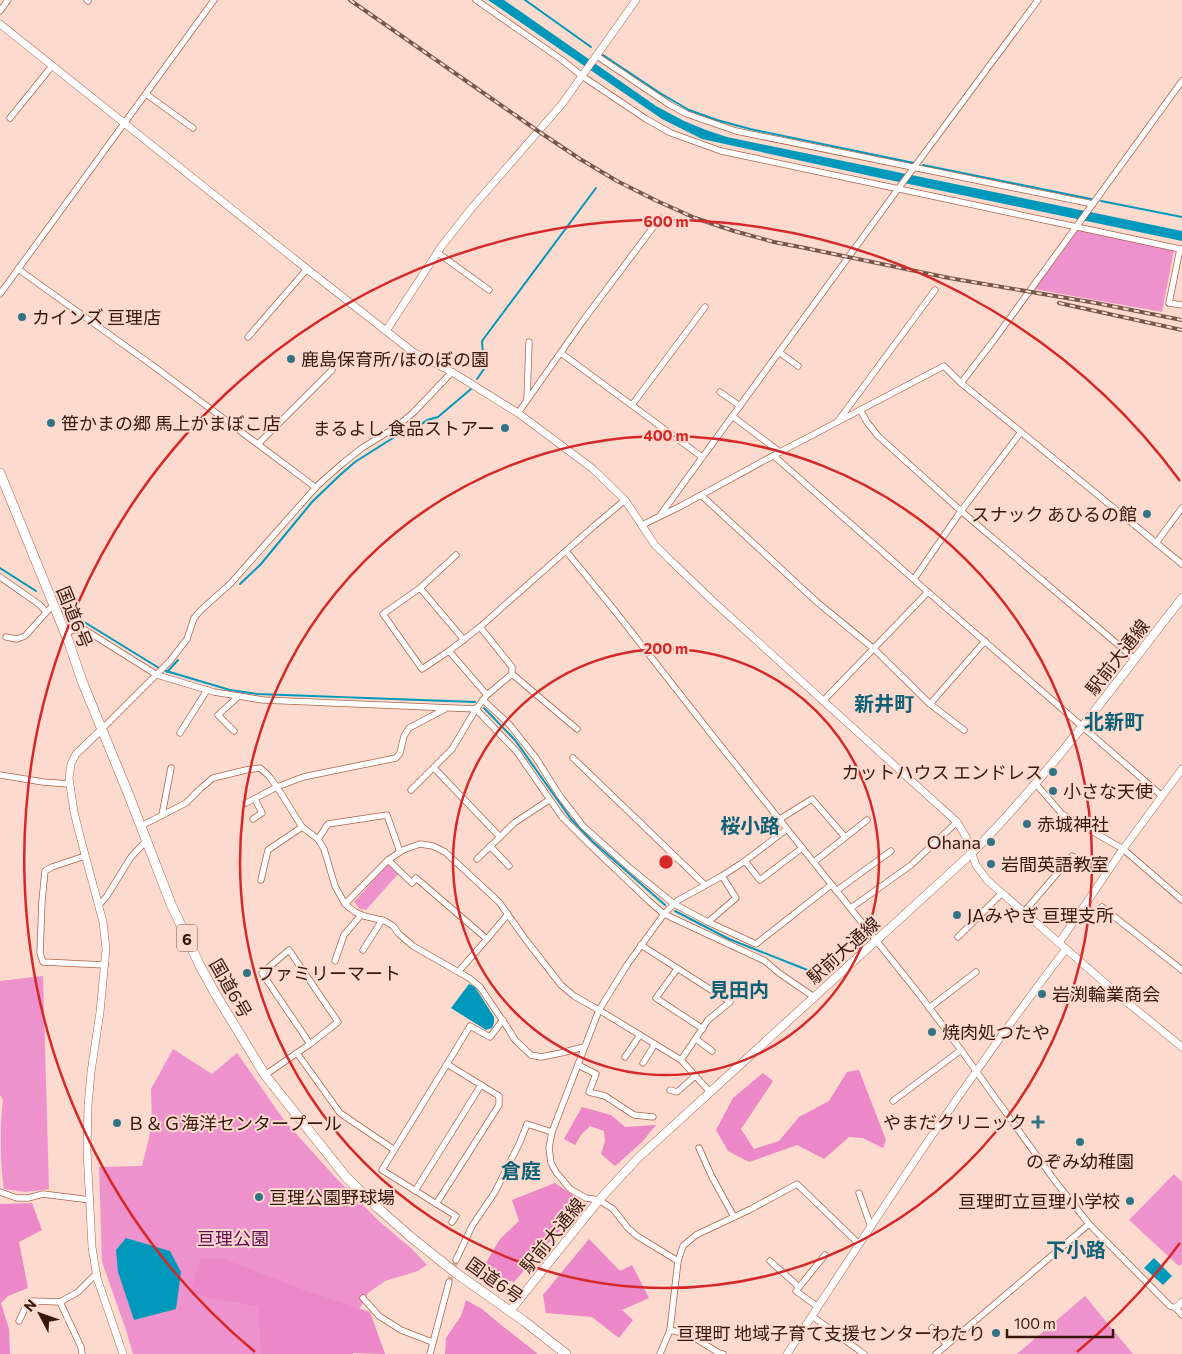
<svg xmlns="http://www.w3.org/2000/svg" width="1182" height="1354" viewBox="0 0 1182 1354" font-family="Commissioner,'Noto Sans JP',sans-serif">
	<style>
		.green { fill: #ee92cd }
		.forest { fill: #ec87c8 }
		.water { fill: #0099bc }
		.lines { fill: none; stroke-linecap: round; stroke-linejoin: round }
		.stream { stroke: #0099bc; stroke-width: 2 }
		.minor-tunnel { stroke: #d4b3a7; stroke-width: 5.5; stroke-dasharray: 5.5 3; stroke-linecap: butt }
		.minor-casing { stroke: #ad6448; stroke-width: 7 }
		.tertiary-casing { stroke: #ad6448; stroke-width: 8 }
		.secondary-casing { stroke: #ad6448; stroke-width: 9 }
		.trunk-casing { stroke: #ad6448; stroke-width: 10 }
		.minor { stroke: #fff; stroke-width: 5.5 }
		.tertiary { stroke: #fff; stroke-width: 7 }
		.secondary { stroke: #fff; stroke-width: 8 }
		.trunk { stroke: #fff; stroke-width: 9 }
		.rail-casing { stroke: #76574c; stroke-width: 4 }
		.rail { stroke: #fcdace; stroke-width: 2; stroke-dasharray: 5.5; stroke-linecap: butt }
		.ring { fill: none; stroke: #d62828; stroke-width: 2.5 }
		.poi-dot { fill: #327286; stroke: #fcdace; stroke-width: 2 }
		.labels { text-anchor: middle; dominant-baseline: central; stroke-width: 4; stroke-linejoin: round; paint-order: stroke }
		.shield { fill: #fcdace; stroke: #715247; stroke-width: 1 }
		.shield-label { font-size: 16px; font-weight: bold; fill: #36180d }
		.poi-label { font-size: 18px; fill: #36180d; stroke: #fcdace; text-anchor: start }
		.street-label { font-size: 18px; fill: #36180d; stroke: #fcdace }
		.park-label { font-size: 18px; fill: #670a4f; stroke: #fcdace }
		.quarter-label { font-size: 20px; font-weight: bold; fill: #0f6177; stroke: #fcdace }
		.centre { fill: #d62828; stroke: #fcdace; stroke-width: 2.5 }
		.ring-label { font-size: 15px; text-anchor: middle; font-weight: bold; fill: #d62828; stroke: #fcdace; stroke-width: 4; stroke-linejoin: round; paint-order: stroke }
	</style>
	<rect width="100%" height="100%" fill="#fcdace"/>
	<g class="green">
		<polygon points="1077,229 1174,250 1162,312 1034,289"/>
		<polygon points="388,864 398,874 366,910 360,909 354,902"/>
		<path d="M 43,976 L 49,1189 L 26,1192 L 4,1189 C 0,1164 0,1124 3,1100 L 0,1095 L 0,981 Z"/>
		<polygon points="173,1049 212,1074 237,1053 284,1120 334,1176 380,1222 412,1249 427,1265 418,1271 385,1281 368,1293 335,1354 133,1354 126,1330 102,1262 99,1167 142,1166 152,1125 151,1089"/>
		<polygon points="1174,1174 1182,1182 1182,1264 1179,1266 1129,1220"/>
		<polygon points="1085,1296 1133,1354 1017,1354"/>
	</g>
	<g class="forest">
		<polygon points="859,1070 886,1140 883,1148 863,1138 849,1137 824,1159 797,1145 749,1162 728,1151 716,1130 733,1098 763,1073 773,1081 741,1129 754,1149 779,1141 799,1117 829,1101 847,1072"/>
		<polygon points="582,1107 611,1115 625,1127 656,1125 642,1142 615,1166 601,1154 605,1141 604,1131 590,1126 581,1135 575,1145 564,1139"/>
		<polygon points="555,1183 584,1203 514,1282 480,1273 500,1239 519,1221 512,1200"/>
		<polygon points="32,1203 42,1230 19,1242 28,1288 8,1296 1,1303 9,1329 10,1354 0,1354 0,1204"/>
		<polygon points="589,1239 620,1271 632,1265 649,1298 622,1310 633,1320 619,1338 592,1317 546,1313 543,1295"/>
		<polygon points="221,1258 304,1290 370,1312 385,1354 353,1353 353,1354 261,1354 258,1306 207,1297 191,1292 200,1259"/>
		<polygon points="466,1300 482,1309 500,1324 538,1354 445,1354 446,1338 461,1316"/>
	</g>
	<g class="water">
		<polygon points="488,0 504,0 656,106 684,121 706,130 727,137 1182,231 1182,241 880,178 702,139 662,119"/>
		<polygon points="469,984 475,987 494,1017 494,1023 492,1028 486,1030 451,1008"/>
		<polygon points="126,1238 170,1251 181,1272 176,1309 134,1320 118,1272 116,1250"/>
		<polygon points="1154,1258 1172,1276 1163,1285 1144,1268"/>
	</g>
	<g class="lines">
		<g class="stream">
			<polyline points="525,0 591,47"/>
			<polyline points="603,55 660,93 689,110 717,120 750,129 914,163"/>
			<polyline points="923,165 1091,199"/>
			<polyline points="1101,201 1182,217"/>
			<polyline points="477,379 484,369 482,341 596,188"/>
			<polyline points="0,568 36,591"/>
			<polyline points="240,584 261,564 312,502 340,475 355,462 396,436 410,433 427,420 438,417 471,389"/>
			<polyline points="68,612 159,668"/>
			<polyline points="166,671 230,690 257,694 475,702"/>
			<polyline points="167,672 178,660"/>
			<polyline points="484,708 515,740 571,819 592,841 665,905"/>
			<polyline points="675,911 729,939 810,971"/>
		</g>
		<polyline class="minor-tunnel" points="449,1282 456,1260"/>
		<g class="minor-casing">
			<g id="minor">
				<polyline points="87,0 88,1"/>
				<polyline points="476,0 562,60 582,76 646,119 671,133 721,151 1180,249"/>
				<polyline points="0,11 8,0"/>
				<polyline points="597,56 670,105 687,114 736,131 1093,204"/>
				<polyline points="146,94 193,128"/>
				<polyline points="10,118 52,66"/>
				<polyline points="1182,249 1180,249 1169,303 1182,305"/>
				<polyline points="438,253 489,290"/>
				<polyline points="18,269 152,365 315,487"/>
				<polyline points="0,294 214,0"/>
				<polyline points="248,337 307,269"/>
				<polyline points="779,352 798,366"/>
				<polyline points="561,353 702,457"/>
				<polyline points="961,383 994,340 1182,81"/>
				<polyline points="720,392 740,406"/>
				<polyline points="527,400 529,342"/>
				<polyline points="632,405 705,307"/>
				<polyline points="860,410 867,422 878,436 961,511 1135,659"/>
				<polyline points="518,413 585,318 660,218"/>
				<polyline points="732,416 780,452"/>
				<polyline points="838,421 935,290"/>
				<polyline points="258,444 332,370"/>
				<polyline points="774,456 928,592 1162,796"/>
				<polyline points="701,495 817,602 873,648 930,704 964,730"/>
				<polyline points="661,514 898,189 1038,0"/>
				<polyline points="642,525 681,506 780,452 944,366 961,383 1021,432 1182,564"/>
				<polyline points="1156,543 1182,508"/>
				<polyline points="566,551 615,611 712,735 919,994 961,1050 1055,1181 1089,1224 1170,1306 1176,1308 1182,1315"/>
				<polyline points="456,555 420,588 383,614 422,669 449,651 487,695"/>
				<polyline points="0,577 40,605 46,612"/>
				<polyline points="914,579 961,511 1021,432"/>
				<polyline points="420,588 464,640"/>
				<polyline points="65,634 73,630 82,628 157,675 214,692 263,700 476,709 517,752 562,817 589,844 650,902 664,914 765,961 779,973 814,997"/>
				<polyline points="6,637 17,639 25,636 53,605"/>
				<polyline points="449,651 480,627"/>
				<polyline points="512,674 577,729"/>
				<polyline points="483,700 509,724 536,758 560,796 583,826 631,869 674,904 708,922 756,944 831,885"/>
				<polyline points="823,701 928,592"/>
				<polyline points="930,704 985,641"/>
				<polyline points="101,730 170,661 187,639 194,618 201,610 231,583 318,485 343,463 362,448 396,427 413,413 452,372"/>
				<polyline points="234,731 218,715 239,696"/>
				<polyline points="180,733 207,690"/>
				<polyline points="573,758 705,885"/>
				<polyline points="434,768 500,837 514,823 549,800"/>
				<polyline points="0,775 43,782 69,784"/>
				<polyline points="1035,783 1062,814 1123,849 1182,900"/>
				<polyline points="411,790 452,749 476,709 487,695 512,674 512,667 480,627 594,526 625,500"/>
				<polyline points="246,803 277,787 303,777 396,758 400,753 404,736 409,728 445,709"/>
				<polyline points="162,815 171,768"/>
				<polyline points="253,819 262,813 255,799"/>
				<polyline points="780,819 812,799 845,837"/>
				<polyline points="141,826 186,803 201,788 213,778 246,770 260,768 268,775 277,787 302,827 318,839 324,849 335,886 345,904 355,912 364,916 385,921 393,926 399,934 413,946 469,978 480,987 509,1030 515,1040 531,1055 541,1057 561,1053 584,1047"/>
				<polyline points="318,839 328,824 387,815 400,852"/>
				<polyline points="490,846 509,866"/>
				<polyline points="85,856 52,867 45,871 42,901 40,953 43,962 105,965"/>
				<polyline points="477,859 500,837"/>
				<polyline points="388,860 412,883 416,878 487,939 459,971"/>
				<polyline points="745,861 760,880 802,848"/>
				<polyline points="814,862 867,820"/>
				<polyline points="261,880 268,850 302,827"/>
				<polyline points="836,891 891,851"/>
				<polyline points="345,904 388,860 403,850 420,844 433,846 445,852 499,902 526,940 561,985 574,996 599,1010 681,1060"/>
				<polyline points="99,905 107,896 131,857 146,841"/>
				<polyline points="1102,907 1182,970"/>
				<polyline points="851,908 911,865 957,822"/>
				<polyline points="1024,912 1072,856 1087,863"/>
				<polyline points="708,922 736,898 722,876"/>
				<polyline points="958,937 1002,893"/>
				<polyline points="487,939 508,914"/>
				<polyline points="641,945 730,1002 708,1020 681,1060 710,1092"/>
				<polyline points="363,950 382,920"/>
				<polyline points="335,961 344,935 361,915"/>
				<polyline points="677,969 656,998 703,1029"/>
				<polyline points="929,1008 976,972"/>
				<polyline points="696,1039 712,1051"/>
				<polyline points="297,1053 340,1113 393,1149"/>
				<polyline points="625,1057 640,1035"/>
				<polyline points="643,1063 655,1044"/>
				<polyline points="447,1064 470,1026 490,1037 503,1020"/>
				<polyline points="578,1065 596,1074 589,1092 605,1096 634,1115 653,1117"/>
				<polyline points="265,1075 310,1044 338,1022 289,950 262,973 310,1044"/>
				<polyline points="670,1090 677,1092 695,1076"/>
				<polyline points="893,1101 961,1050"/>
				<polyline points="699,1148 712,1177 734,1217"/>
				<polyline points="415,1191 481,1085"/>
				<polyline points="0,1192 17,1198 28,1198 43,1194 90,1200"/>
				<polyline points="859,1193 871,1227"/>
				<polyline points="436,1204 499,1105 499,1096 447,1064 382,1170 456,1216 452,1222"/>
				<polyline points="456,1260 472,1226 495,1192 520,1142 527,1124 552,1132"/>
				<polyline points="678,1261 637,1236 628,1228 613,1209 599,1200 586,1198 570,1189 556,1172 551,1163 549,1148 552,1132 599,1010 627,965 664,914 677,901 722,876 745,861 787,829"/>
				<polyline points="770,1261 799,1287"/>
				<polyline points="363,1298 379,1316 401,1330 432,1342"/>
				<polyline points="60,1302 81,1347 82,1354"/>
				<polyline points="818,1307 796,1291 825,1255"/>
				<polyline points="812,1316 864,1354"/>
				<polyline points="19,1321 28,1302 31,1301 60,1302 78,1292 97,1273"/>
				<polyline points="932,1328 947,1345"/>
				<polyline points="670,1330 690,1335 719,1353 723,1354"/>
				<polyline points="430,1354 449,1282"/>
				<polyline points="660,1354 670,1330 678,1261 683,1246 696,1235 751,1209 797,1184 859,1244"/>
				<polyline points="936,1354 1089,1224"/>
			</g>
		</g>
		<g class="tertiary-casing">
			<g id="tertiary">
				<polyline points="0,24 307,269 413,352 452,372 518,413 593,469 625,500 655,545 670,560 715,603 957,822 966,837 976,865 987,880 1128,1003 1182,1047"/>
				<polyline points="386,331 441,247 470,210 562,104 636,0"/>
				<polyline points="101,730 76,754 71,764 69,778 74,812 80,836 103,922 106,949 100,1012 91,1072 88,1106 87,1151 92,1247 97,1278 123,1354"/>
				<polyline points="1059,943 1123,849 1182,769"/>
				<polyline points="1176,1308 1182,1302"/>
				<path d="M 787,1354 C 877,1217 966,1079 1066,949"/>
			</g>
		</g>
		<g class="secondary-casing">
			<path id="secondary" d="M 510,1311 L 599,1200 L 638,1158 L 972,853 C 1049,775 1114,685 1182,598"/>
		</g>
		<g class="trunk-casing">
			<polyline id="trunk" points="0,473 68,640 82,681 128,793 171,904 199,964 216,995 265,1075 346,1177 378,1208 412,1238 456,1273 524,1321 566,1354"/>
		</g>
		<use href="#minor" class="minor"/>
		<use href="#tertiary" class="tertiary"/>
		<use href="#secondary" class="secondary"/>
		<use href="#trunk" class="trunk"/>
		<g class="rail-casing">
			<g id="rail">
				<polyline points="350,0 538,131 580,159 617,181 657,201 695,218 734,231 774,242 805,248 949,278 1096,303 1182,320"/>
				<polyline points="1059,303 1182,330"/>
			</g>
		</g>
		<use href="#rail" class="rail"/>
	</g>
	<g class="ring">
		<circle cx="666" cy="862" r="213"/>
		<circle cx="666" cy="862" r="426"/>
		<path d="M1180 1243A640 640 0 0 1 1077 1352M255 1352A640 640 0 1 1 1180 481"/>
	</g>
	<g class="poi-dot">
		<circle cx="22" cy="317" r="5"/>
		<circle cx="291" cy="359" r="5"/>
		<circle cx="51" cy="423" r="5"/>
		<circle cx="505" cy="428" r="5"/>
		<circle cx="1147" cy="514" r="5"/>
		<circle cx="1053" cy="772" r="5"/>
		<circle cx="1053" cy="791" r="5"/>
		<circle cx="1027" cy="824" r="5"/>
		<circle cx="991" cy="842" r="5"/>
		<circle cx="991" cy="864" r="5"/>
		<circle cx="957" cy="915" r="5"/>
		<circle cx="247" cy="973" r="5"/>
		<circle cx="1042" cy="994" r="5"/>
		<circle cx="932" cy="1032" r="5"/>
		<path d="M1035.5 1114.5h5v5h5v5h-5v5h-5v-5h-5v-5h5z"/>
		<circle cx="117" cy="1123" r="5"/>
		<circle cx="1080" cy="1142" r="5"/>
		<circle cx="259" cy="1197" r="5"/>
		<circle cx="1130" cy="1201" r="5"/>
		<circle cx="996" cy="1333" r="5"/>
	</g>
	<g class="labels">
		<rect class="shield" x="177" y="924.5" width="20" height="27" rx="4"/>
		<g class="shield-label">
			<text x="187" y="938">6</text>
		</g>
		<g class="poi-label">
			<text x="32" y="317">カインズ 亘理店</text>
			<text x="301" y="359">鹿島保育所/ほのぼの園</text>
			<text x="61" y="423">笹かまの郷 馬上かまぼこ店</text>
			<text x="495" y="428" text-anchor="end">まるよし 食品ストアー</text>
			<text x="1137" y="514" text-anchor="end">スナック あひるの館</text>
			<text x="1043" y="772" text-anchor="end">カットハウス エンドレス</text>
			<text x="1063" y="791">小さな天使</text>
			<text x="1037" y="824">赤城神社</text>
			<text x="981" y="842" text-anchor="end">Ohana</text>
			<text x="1001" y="864">岩間英語教室</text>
			<text x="967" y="915">JAみやぎ 亘理支所</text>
			<text x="257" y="973">ファミリーマート</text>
			<text x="1052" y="994">岩渕輪業商会</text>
			<text x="942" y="1032">焼肉処つたや</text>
			<text x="1027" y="1122" text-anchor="end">やまだクリニック</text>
			<text x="127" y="1123">Ｂ＆Ｇ海洋センタープール</text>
			<text x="1080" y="1161" text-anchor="middle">のぞみ幼稚園</text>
			<text x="269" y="1197">亘理公園野球場</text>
			<text x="1120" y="1201" text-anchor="end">亘理町立亘理小学校</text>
			<text x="986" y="1333" text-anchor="end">亘理町 地域子育て支援センターわたり</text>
		</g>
		<g class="street-label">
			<text transform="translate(75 617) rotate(68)">国道6号</text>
			<text transform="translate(1117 657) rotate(-52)">駅前大通線</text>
			<text transform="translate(843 950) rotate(-42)">駅前大通線</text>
			<text transform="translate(231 988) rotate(60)">国道6号</text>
			<text transform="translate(552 1235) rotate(-51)">駅前大通線</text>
			<text transform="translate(495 1280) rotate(35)">国道6号</text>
		</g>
		<g class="park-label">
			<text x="233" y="1238">亘理公園</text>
		</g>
		<g class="quarter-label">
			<text x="884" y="703">新井町</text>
			<text x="1114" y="721">北新町</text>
			<text x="750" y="825">桜小路</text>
			<text x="739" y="989">見田内</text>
			<text x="521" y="1170">倉庭</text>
			<text x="1076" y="1249">下小路</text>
		</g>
	</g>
	<circle cx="666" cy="862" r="8" class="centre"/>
	<g class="ring-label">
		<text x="666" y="227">600 m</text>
		<text x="666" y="441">400 m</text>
		<text x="666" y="654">200 m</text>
	</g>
	<g transform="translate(40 1314) rotate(311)" stroke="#fcdace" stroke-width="4" paint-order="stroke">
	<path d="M0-4L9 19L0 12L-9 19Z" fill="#36180d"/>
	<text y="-8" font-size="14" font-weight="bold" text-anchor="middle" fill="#36180d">N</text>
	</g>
	<path d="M1007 1329v8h106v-8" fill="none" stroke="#36180d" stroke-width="2.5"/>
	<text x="1014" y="1329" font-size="15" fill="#36180d" stroke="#fcdace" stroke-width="4" paint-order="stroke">100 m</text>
</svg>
